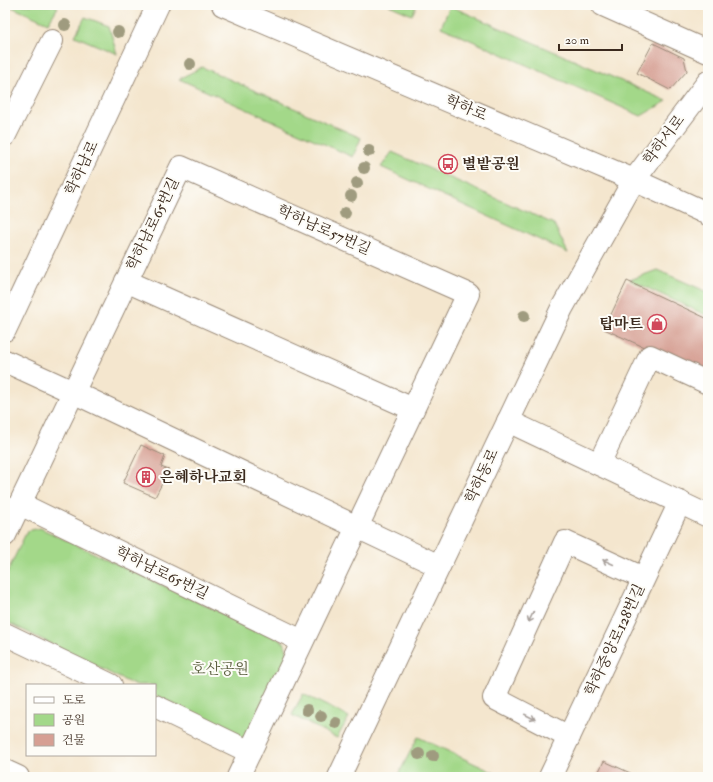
<svg xmlns="http://www.w3.org/2000/svg" width="713" height="782" viewBox="0 0 713 782" font-family="'IM FELL Double Pica','Noto Serif KR',serif">
	<style>
		.green { fill: #a3d889; stroke: #6f8154 }
		.building { fill: #d69f93 }
		.lines { fill: none; stroke-linecap: round; stroke-linejoin: round }
		.minor-casing { stroke: #988876; stroke-width: 24 }
		.minor { stroke: #fff; stroke-width: 22 }
		.tree { fill: #9f9b7f }
		.oneway { stroke: #a79f9a }
		.labels { text-anchor: middle; dominant-baseline: central; stroke-width: 4; stroke-linejoin: round; paint-order: stroke }
		.street-label { font-size: 15px; fill: #3b2a1e; stroke: #fdfcf7 }
		.poi-label { font-size: 15px; font-weight: bold; fill: #3b2a1e; stroke: #fdfcf7; text-anchor: start }
		.park-label { font-size: 15px; fill: #5a5e3e; stroke: #fdfcf7 }
	</style>
	<rect width="100%" height="100%" fill="#fdfcf7"/>
	<filter id="ink" filterUnits="userSpaceOnUse"><feTurbulence type="fractalNoise" baseFrequency=".025" numOctaves="2"/><feDisplacementMap in="SourceGraphic" scale="8" xChannelSelector="R" yChannelSelector="G"/><feConvolveMatrix kernelMatrix="1 2 1 2 8 2 1 2 1" color-interpolation-filters="sRGB"/></filter>
	<filter id="wash" filterUnits="userSpaceOnUse"><feTurbulence type="fractalNoise" baseFrequency=".012" numOctaves="4" result="noise"/><feDisplacementMap in="SourceGraphic" scale="16" xChannelSelector="R" yChannelSelector="G"/><feGaussianBlur stdDeviation="0.9" result="paint"/><feColorMatrix in="noise" values="0 0 0 0 0 0 0 0 0 0 0 0 0 0 0 0 0 1.4 0 .05"/><feComposite in="paint" operator="in"/></filter>
	<g filter="url(#wash)">
		<rect width="100%" height="100%" fill="#f4e6ce"/>
		<g class="green">
			<polygon points="7,5 54,5 58,7 48,23"/>
			<polygon points="389,5 417,5 412,15"/>
			<polygon points="450,6 667,101 641,116 441,27"/>
			<polygon points="85,17 109,26 117,54 75,36"/>
			<polygon points="202,67 361,138 353,157 179,79"/>
			<polygon points="392,152 554,224 568,253 381,167"/>
			<polygon points="657,270 708,292 708,316 630,280"/>
			<polygon points="40,528 284,642 290,660 255,733 242,738 155,695 155,685 134,685 5,621 5,577 27,531"/>
			<polygon points="303,694 349,717 337,738 292,715"/>
			<polygon points="418,737 503,777 397,777"/>
		</g>
		<g id="blocks">
			<g class="building">
				<polygon points="653,43 684,58 687,71 670,90 637,73"/>
				<polygon points="627,281 708,319 708,376 604,329"/>
				<polygon points="141,445 165,456 161,467 169,470 155,497 123,483"/>
				<polygon points="604,761 639,777 596,777"/>
			</g>
		</g>
	</g>
	<g filter="url(#ink)">
		<use href="#blocks" fill-opacity="0" stroke="#988876" stroke-width="1"/>
		<g class="lines">
			<g class="minor-casing">
				<g id="minor">
					<polyline points="223,5 634,180 708,214"/>
					<polyline points="603,5 708,52"/>
					<polyline points="5,135 52,41"/>
					<polyline points="126,281 413,409"/>
					<polyline points="5,330 158,5"/>
					<polyline points="5,361 73,392 439,566"/>
					<polyline points="508,421 708,516"/>
					<polyline points="599,464 650,356 708,383"/>
					<polyline points="20,504 302,641"/>
					<polyline points="5,535 181,167 468,294 238,777"/>
					<polyline points="5,634 111,685"/>
					<polyline points="155,706 250,752"/>
					<polyline points="569,737 494,698 565,542 643,578"/>
					<polyline points="5,771 18,777"/>
					<polyline points="339,777 562,308 634,180 708,82"/>
					<polyline points="550,777 680,502"/>
				</g>
			</g>
			<use href="#minor" class="minor"/>
		</g>
		<g class="tree">
			<circle cx="65" cy="25" r="6"/>
			<circle cx="118" cy="32" r="6"/>
			<circle cx="190" cy="64" r="6"/>
			<circle cx="369" cy="151" r="6"/>
			<circle cx="364" cy="168" r="6"/>
			<circle cx="357" cy="183" r="6"/>
			<circle cx="351" cy="196" r="6"/>
			<circle cx="345" cy="213" r="6"/>
			<circle cx="524" cy="316" r="6"/>
			<circle cx="307" cy="710" r="6"/>
			<circle cx="321" cy="716" r="6"/>
			<circle cx="336" cy="723" r="6"/>
			<circle cx="419" cy="754" r="6"/>
			<circle cx="433" cy="756" r="6"/>
		</g>
		<defs><path id="oneway-shaft" d="M-6 0H5M1.5-3L5.5 0L1.5 3" fill="none" stroke-width="1.6" stroke-linecap="round" stroke-linejoin="round"/></defs>
		<g class="oneway">
			<use href="#oneway-shaft" transform="translate(608 562) rotate(-155)"/>
			<use href="#oneway-shaft" transform="translate(531 617) rotate(115)"/>
			<use href="#oneway-shaft" transform="translate(530 717) rotate(27)"/>
		</g>
	</g>
	<defs>
		<g id="bus-ring" transform="scale(1)"><circle r="9.5" fill="#fdfcf7" stroke="#d1495b" stroke-width="1.5"/><path d="M-5-6H5V4H4V6H2V4H-2V6H-4V4H-5ZM-3.5-4V0h7V-4ZM-3.5 1.2v1.5H-2V1.2ZM2 1.2v1.5H3.5V1.2Z" fill="#d1495b"/></g>
		<g id="shop-ring" transform="scale(1)"><circle r="9.5" fill="#fdfcf7" stroke="#d1495b" stroke-width="1.5"/><path d="M-5-2.5h2.3a2.7 3.5 0 0 1 5.4 0H5L5.5 6h-11ZM-1.5-2.5h3a1.5 2.3 0 0 0-3 0Z" fill="#d1495b"/></g>
		<g id="building-ring" transform="scale(1)"><circle r="9.5" fill="#fdfcf7" stroke="#d1495b" stroke-width="1.5"/><path d="M-4-6H4V6H1V3H-1V6H-4ZM-2.5-4.3h1.7v1.8h-1.7ZM.8-4.3h1.7v1.8H.8ZM-2.5-1h1.7V.8h-1.7ZM.8-1h1.7V.8H.8Z" fill="#d1495b"/></g>
	</defs>
	<g fill-rule="evenodd">
		<use href="#bus-ring" x="448" y="164"/>
		<use href="#shop-ring" x="657" y="324"/>
		<use href="#building-ring" x="146" y="477"/>
	</g>
	<g class="labels">
		<g class="street-label">
			<text transform="translate(466 108) rotate(23)">학하로</text>
			<text transform="translate(664 140) rotate(-53)">학하서로</text>
			<text transform="translate(82 168) rotate(-65)">학하남로</text>
			<text transform="translate(153 224) rotate(-64)">학하남로65번길</text>
			<text transform="translate(324 230) rotate(24)">학하남로57번길</text>
			<text transform="translate(482 476) rotate(-65)">학하동로</text>
			<text transform="translate(162 573) rotate(26)">학하남로65번길</text>
			<text transform="translate(615 640) rotate(-65)">학하중앙로128번길</text>
		</g>
		<g class="poi-label">
			<text x="462" y="164">별밭공원</text>
			<text x="643" y="324" text-anchor="end">탑마트</text>
			<text x="160" y="477">은혜하나교회</text>
		</g>
		<g class="park-label">
			<text x="220" y="669">호산공원</text>
		</g>
	</g>
	<rect width="713" height="782" fill="none" stroke="#fdfcf7" stroke-width="20"/>
	<rect x="26" y="684" width="130" height="72" fill="#fdfcf7" stroke="#afa8a0"/>
	<rect x="34" y="697" width="20" height="6" fill="#ffffff" stroke="#afa8a0"/>
	<text x="62" y="704" font-size="12" fill="#3b2a1e">도로</text>
	<rect x="34" y="714" width="20" height="12" fill="#a3d889" stroke="#afa8a0"/>
	<text x="62" y="724" font-size="12" fill="#3b2a1e">공원</text>
	<rect x="34" y="734" width="20" height="12" fill="#d69f93" stroke="#afa8a0"/>
	<text x="62" y="744" font-size="12" fill="#3b2a1e">건물</text>
	<path d="M559 44v6h63v-6" fill="none" stroke="#3b2a1e" stroke-width="2"/>
	<text x="565" y="44" font-size="12" fill="#3b2a1e" stroke="#fdfcf7" stroke-width="3" paint-order="stroke">20 m</text>
</svg>
